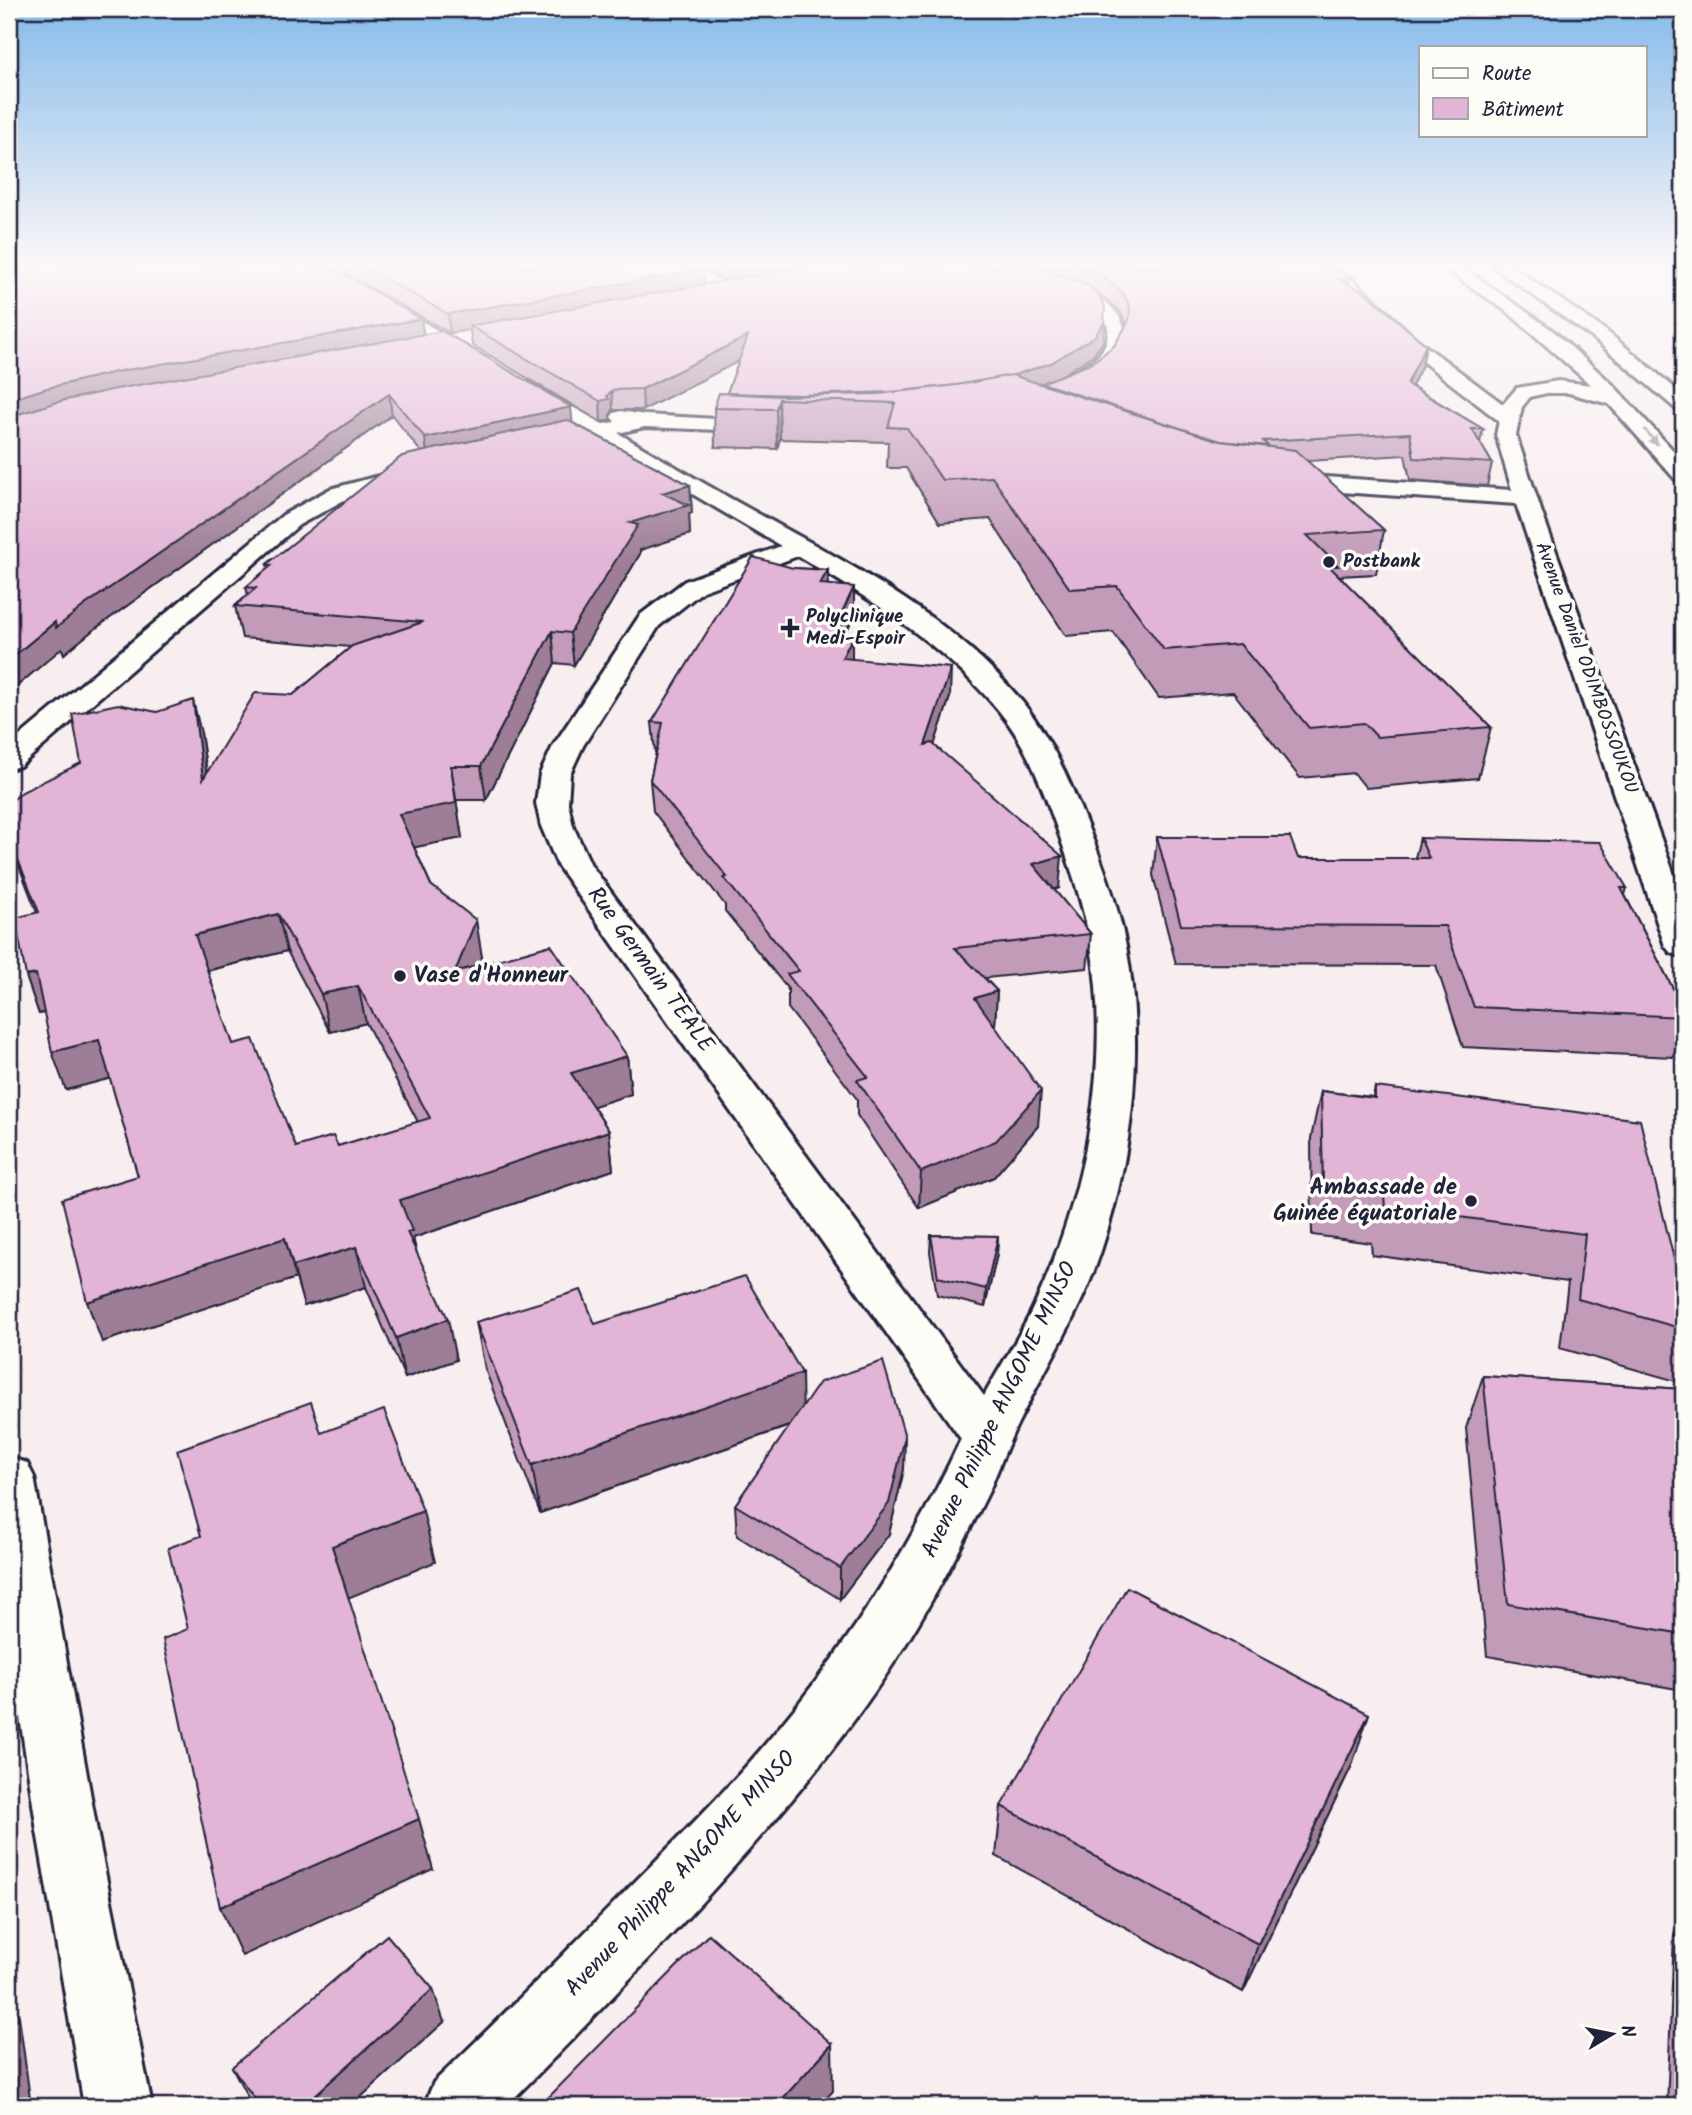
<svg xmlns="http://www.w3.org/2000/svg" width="1692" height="2115" viewBox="0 0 1692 2115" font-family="Kalam,sans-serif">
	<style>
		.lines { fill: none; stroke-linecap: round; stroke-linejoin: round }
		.minor-casing { stroke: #22223b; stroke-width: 6 }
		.highway-casing { stroke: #22223b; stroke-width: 6 }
		.minor { fill: #fdfcf7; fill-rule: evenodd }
		.highway { fill: #fdfcf7; fill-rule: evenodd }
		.wall { fill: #c29bb8; stroke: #22223b; stroke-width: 2; fill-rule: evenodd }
		.shaded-wall { fill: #9e7e96; stroke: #22223b; stroke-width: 2 }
		.building { fill: #e2b4d6; stroke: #22223b; stroke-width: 2; fill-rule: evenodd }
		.oneway { fill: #9a9aa2 }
		.poi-dot { fill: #22223b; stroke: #fdfcf7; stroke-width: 2.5 }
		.labels { text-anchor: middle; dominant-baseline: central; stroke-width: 7; stroke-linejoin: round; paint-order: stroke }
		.far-poi-label { font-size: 19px; font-weight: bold; fill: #22223b; stroke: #fdfcf7; text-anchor: start }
		.far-street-label { font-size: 19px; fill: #22223b; stroke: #fdfcf7 }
		.street-label { font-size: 23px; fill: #22223b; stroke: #fdfcf7 }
		.poi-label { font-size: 23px; font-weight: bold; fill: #22223b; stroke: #fdfcf7; text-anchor: start }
	</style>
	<rect width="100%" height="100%" fill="#f8eef0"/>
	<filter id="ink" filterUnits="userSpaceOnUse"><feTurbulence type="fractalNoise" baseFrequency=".0143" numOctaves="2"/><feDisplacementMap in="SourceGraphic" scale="14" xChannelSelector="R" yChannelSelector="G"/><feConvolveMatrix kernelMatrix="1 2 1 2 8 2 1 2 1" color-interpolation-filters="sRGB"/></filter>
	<g filter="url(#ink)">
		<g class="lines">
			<g class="minor-casing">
				<g id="minor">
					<polygon points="323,266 340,266 348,278 488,360 479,366 472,364 336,284"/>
					<polygon points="665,266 688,266 736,287 738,291 736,295 724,295"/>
					<path d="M 1003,266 C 1012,266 1022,265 1030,267 C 1078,277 1171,323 1099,375 C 1089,381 1081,387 1069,384 L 1066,380 C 1076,367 1095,364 1103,349 C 1133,293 1025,287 1003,266 Z"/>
					<polygon points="1303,266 1325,266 1352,279 1416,339 1503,404 1517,388 1531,388 1534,392 1522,407 1516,435 1542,513 1683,899 1683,957 1671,953 1665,946 1516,504 1282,488 1274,486 1271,481 1274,476 1282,474 1512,490 1496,435 1499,421 1404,347 1340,287"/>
					<path d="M 528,382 L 603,424 L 615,422 L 611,417 L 614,413 L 621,411 L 645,415 L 774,422 L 777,426 L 774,430 L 767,432 L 645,427 L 618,433 C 667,462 716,491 766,518 C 857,568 957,621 1023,703 C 1052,740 1070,782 1087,825 C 1103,864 1118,905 1126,946 C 1145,1046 1133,1155 1101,1251 C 1081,1312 1047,1365 1018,1423 C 1007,1445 999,1468 989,1491 C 961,1548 931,1605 897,1658 C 833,1757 756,1844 676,1930 C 620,1989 564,2049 506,2106 L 424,2106 L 434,2082 C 498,2021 560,1958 622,1895 C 675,1841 730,1788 778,1729 C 852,1640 912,1544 961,1439 L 558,866 L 541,826 L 536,803 L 540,774 L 553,746 L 640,615 L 685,581 L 781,546 L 597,438 L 584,441 L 577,439 L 574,435 L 582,429 L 521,392 L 518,388 ZM 798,556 C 871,599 944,645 999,711 C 1028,746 1044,792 1059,834 C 1072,871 1084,908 1091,946 C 1111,1067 1085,1198 1033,1308 C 1019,1338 1000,1366 984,1396 L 591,865 L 573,826 L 568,803 L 570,774 L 583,746 L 659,626 L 703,591 Z"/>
					<polygon points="416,466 424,468 427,473 424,478 346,499 299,525 20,766 9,769 9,745 283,515 330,489"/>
					<polygon points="9,1457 27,1463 34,1477 97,1831 152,2106 84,2106 37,1831 9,1644"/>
				</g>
			</g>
			<g class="highway-casing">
				<g id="highway">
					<polygon points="1441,266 1461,266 1552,330 1611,383 1683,461 1683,481 1675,479 1609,404 1569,393 1547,393 1524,398 1517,396 1514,392 1517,388 1558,381 1591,385 1509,313"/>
					<polygon points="1492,266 1511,266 1605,330 1683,395 1683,411 1676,409 1593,338"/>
				</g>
			</g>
			<use href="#minor" class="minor"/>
			<use href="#highway" class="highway"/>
		</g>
		<g class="wall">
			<path d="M 343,266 L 1333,266 L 1349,284 L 1426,345 L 1422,365 L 1412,386 L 1483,429 L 1480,443 L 1492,463 L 1487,486 L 1410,480 L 1405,455 L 1307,461 L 1384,530 L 1376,574 L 1339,576 L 1491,727 L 1478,778 L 1366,788 L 1354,773 L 1300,778 L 1233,692 L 1159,698 L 1113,632 L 1066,636 L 990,519 L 940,523 L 906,468 L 887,468 L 888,442 L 780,439 L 777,449 L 715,447 L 714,408 L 727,393 L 739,361 L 643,410 L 613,410 L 610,415 L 610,420 L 601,422 L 472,345 L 470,330 L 450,333 L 350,276 ZM 1039,267 L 1058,273 L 1077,282 ZM 703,270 L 727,281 L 704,285 ZM 1091,288 L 1120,311 L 1127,324 L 1114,346 L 1090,364 L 1063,375 L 1093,355 L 1103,342 Z"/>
			<path d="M 332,268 L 421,319 L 423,334 L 573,423 L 690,485 L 692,513 L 689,514 L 690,534 L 640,550 L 640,554 L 574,665 L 555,663 L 486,800 L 456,800 L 462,838 L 414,847 L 431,885 L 482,957 L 479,966 L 627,1056 L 631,1094 L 593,1106 L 609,1131 L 613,1170 L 413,1238 L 417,1254 L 456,1360 L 405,1378 L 366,1287 L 304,1306 L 296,1278 L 102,1342 L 138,1176 L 110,1078 L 66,1090 L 44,1013 L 39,1014 L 26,976 L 37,913 L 9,840 L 9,803 L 201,733 L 207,773 L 293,695 L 351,647 L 242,638 L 235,606 L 248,595 L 246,587 L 268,568 L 267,564 L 421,452 L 392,415 L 92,631 L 64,654 L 62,648 ZM 287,951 L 330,1032 L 366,1023 L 418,1122 L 338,1146 L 296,1147 L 233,1044 L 207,971 Z"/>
			<polygon points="793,568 828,570 828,585 854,587 854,615 844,637 852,659 950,697 934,745 1059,888 1054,890 1091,934 1087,968 985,978 997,991 995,1025 1038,1126 994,1177 919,1208 857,1115 857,1099 788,1008 788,989 725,911 725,905 653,811 650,780 656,752 655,752 652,722"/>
			<polygon points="1157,837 1298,858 1415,858 1420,838 1627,888 1625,895 1683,1008 1683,1030 1673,1057 1463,1047 1436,965 1176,964 1153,875"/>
			<polygon points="1375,1087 1680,1284 1683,1285 1683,1383 1560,1348 1568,1282 1372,1255 1371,1243 1312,1235 1311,1138 1321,1091 1373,1097"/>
			<polygon points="931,1235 998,1236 997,1254 985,1307 937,1295 930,1252"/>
			<polygon points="476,1322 595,1324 802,1408 904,1469 889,1534 840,1599 737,1536 735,1505 790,1426 540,1513 485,1369"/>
			<polygon points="1483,1376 1683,1389 1683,1690 1487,1656 1466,1428"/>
			<polygon points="1352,1765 1243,1992 996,1856 1001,1806"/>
			<polygon points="1683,1918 1683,2106 1667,2106 1674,1934"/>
			<polygon points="444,2022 351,2106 254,2106 248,2098 232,2067"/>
		</g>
		<g class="shaded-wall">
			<polygon points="732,266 821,266 732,283"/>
			<polygon points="703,270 704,288 470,326 470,330 450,333 448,314"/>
			<polygon points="1350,278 1346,297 1339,280"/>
			<polygon points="421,319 424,339 9,423 9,400 47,388 115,372"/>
			<polygon points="1104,322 1103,342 1093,355 1050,383 958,407"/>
			<polygon points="748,336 749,356 643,410 642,389"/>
			<polygon points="1426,345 1422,365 1403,404 1407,384"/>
			<polygon points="612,390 613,410 610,415 610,420 601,422 600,401 607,396"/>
			<polygon points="389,394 392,415 92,631 64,654 62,648 9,693 9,660 55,622 85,605"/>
			<polygon points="779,399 780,439 777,449 776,409"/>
			<polygon points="571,407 573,428 428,460 425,438"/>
			<polygon points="690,485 692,513 689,514 690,534 640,550 640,554 574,665 570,633 630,523 662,493"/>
			<polygon points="828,570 828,598 820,584"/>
			<polygon points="854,587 854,615 831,665 831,636"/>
			<polygon points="552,631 555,663 486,800 481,766"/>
			<polygon points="852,638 852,667 842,658"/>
			<polygon points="951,668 950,697 924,776 925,745"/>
			<polygon points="193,700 201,733 212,813 203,779"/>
			<polygon points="451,766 462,838 406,849 399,814"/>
			<polygon points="1062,856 1059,888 1031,897 1033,864"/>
			<polygon points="278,914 287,951 205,971 195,935"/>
			<polygon points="476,920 482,957 462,1010 455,972"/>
			<polygon points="36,974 49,1011 39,1014 26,976"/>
			<polygon points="358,986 366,1023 330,1032 321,994"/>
			<polygon points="997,991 995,1025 973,1032 975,998"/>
			<polygon points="99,1040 112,1078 66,1090 52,1052"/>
			<polygon points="627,1056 631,1094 576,1112 571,1073"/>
			<polygon points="1041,1091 1038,1126 994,1177 919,1208 921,1172"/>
			<polygon points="609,1131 613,1170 413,1238 420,1271 415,1272 400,1200"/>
			<polygon points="998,1236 997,1254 985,1307 986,1289"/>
			<polygon points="285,1238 296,1278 102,1342 87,1302"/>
			<polygon points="356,1247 366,1287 304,1306 293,1266"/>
			<polygon points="448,1319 456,1360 405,1378 396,1338"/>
			<polygon points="802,1373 803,1421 540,1513 532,1465"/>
			<polygon points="905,1437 904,1469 889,1534 840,1599 840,1568"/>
			<polygon points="423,1511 435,1562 348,1598 332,1546"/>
			<polygon points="1369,1714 1352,1765 1243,1992 1258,1944"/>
			<polygon points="419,1819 433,1869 242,1956 220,1907"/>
			<polygon points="433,1989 444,2022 351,2106 303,2106"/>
			<polygon points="9,2001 19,2016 31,2106 9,2106"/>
			<polygon points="832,2044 833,2091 819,2106 776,2106"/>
		</g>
		<g class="building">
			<polygon points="9,266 330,266 421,319 115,372 47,388 9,400"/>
			<polygon points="362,266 696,266 703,270 448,314"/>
			<polygon points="808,266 1037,266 1089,286 1099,295 1105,307 1104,322 1095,336 1051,363 1014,375 957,385 890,392 800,395 727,393 748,336 642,389 612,390 607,396 609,399 600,401 470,326"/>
			<polygon points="1085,266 1333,266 1341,271 1350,278 1339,280 1362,290 1426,345 1407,384 1483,429 1472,429 1492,463 1414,458 1410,433 1263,441 1268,446 1220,441 1042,383 1090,364 1114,346 1129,321 1130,307 1122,292 1094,271"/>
			<polygon points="442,331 571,407 425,438 389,394 85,605 56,628 55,622 9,660 9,417 61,401 116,389"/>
			<polygon points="1012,375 1220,441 1295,450 1384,530 1307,535 1338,566 1329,566 1491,727 1377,737 1364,723 1309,728 1240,644 1164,650 1117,586 1070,589 992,477 942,480 907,428 888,427 895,403 779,399 776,409 714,408 719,393 781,396 878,394 957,385"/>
			<path d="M 567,420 L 690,485 L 662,493 L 689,505 L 630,523 L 638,525 L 570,633 L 552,631 L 481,766 L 451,766 L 456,803 L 399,814 L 431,885 L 476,920 L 455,972 L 551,945 L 627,1056 L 571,1073 L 609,1131 L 400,1200 L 412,1231 L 407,1232 L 448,1319 L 396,1338 L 356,1247 L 293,1266 L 285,1238 L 87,1302 L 62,1199 L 138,1176 L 99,1040 L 52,1052 L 36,974 L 26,976 L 15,918 L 39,912 L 9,837 L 9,803 L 22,792 L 81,763 L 72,714 L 118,704 L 157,712 L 193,700 L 203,779 L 255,693 L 293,695 L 352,646 L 423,622 L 235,606 L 256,588 L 246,587 L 272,565 L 267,564 L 402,456 ZM 278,914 L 321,994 L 358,986 L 430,1118 L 338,1146 L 333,1136 L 296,1147 L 253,1039 L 233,1044 L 195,935 Z"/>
			<polygon points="753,557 793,568 828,570 820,584 854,587 831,636 852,638 842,658 951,668 925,745 932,743 1062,856 1033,864 1091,934 955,948 997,991 975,998 1041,1091 996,1141 921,1172 857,1080 868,1077 787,974 799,971 724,878 727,877 650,780 663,723 652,722"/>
			<polygon points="1157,837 1290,837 1298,858 1429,858 1420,838 1600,842 1627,888 1621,888 1683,1008 1683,1017 1474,1007 1445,926 1181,925"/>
			<polygon points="1375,1087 1640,1120 1680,1284 1683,1285 1683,1329 1578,1299 1585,1234 1385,1207 1384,1195 1323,1187 1321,1091 1375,1098"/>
			<polygon points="931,1235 998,1236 986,1289 938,1277"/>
			<polygon points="745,1276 802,1373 532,1465 476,1322 581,1290 595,1324"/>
			<polygon points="883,1361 905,1437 889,1503 840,1568 735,1505 820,1382"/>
			<polygon points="1483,1376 1683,1389 1683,1634 1508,1604"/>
			<polygon points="311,1402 321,1433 384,1410 423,1511 332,1546 419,1819 220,1907 163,1639 188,1629 168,1548 201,1536 177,1450"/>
			<polygon points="1127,1587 1369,1714 1258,1944 1001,1806"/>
			<polygon points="709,1934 832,2044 776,2106 540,2106"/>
			<polygon points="387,1935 433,1989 303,2106 260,2106 232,2067"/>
		</g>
		<defs><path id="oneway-solid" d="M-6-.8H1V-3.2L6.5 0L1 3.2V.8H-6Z" transform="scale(1.75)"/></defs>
		<use class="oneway" href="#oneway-solid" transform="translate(1651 437) rotate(50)"/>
	</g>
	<linearGradient id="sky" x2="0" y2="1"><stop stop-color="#85baea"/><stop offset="0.47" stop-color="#fcf7f8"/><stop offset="1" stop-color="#fcf7f8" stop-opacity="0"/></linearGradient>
	<rect width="1692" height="563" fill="url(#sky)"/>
	<g class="poi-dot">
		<circle cx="1329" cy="562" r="7"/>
		<path d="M786.5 617.5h7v7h7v7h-7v7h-7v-7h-7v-7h7z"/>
		<circle cx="400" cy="976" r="7"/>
		<circle cx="1471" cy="1201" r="7"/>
	</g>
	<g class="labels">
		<g class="far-poi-label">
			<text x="1343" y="562">Postbank</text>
			<text x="806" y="617">Polyclinique<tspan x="806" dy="22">Medi-Espoir</tspan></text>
		</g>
		<g class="far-street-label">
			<text transform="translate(1586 668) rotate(70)">Avenue Daniel ODIMBOSSOUKOU</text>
		</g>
		<g class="street-label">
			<text transform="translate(650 970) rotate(54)">Rue Germain TEALE</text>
			<text transform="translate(1000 1410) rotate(-64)">Avenue Philippe ANGOME MINSO</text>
			<text transform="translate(681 1874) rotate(-47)">Avenue Philippe ANGOME MINSO</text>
		</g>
		<g class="poi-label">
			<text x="414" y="976">Vase d'Honneur</text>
			<text x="1457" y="1188" text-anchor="end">Ambassade de<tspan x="1457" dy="26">Guinée équatoriale</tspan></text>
		</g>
	</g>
	<rect width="1692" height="2115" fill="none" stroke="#fdfcf7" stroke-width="35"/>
	<rect x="18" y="18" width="1657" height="2080" fill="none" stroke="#22223b" stroke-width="2.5" filter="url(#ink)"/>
	<rect x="1419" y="46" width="228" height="91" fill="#fdfcf7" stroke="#a5a5ac" stroke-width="2"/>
	<rect x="1433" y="68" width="35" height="10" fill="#fdfcf7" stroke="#a5a5ac" stroke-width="2"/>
	<text x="1482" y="80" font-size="21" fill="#22223b">Route</text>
	<rect x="1433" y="98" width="35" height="21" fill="#e2b4d6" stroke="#a5a5ac" stroke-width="2"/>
	<text x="1482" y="116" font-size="21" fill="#22223b">Bâtiment</text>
	<g transform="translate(1612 2034) rotate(80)" stroke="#fdfcf7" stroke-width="5" paint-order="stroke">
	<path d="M0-5L12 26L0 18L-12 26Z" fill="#22223b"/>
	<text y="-10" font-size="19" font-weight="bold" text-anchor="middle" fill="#22223b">N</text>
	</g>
</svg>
